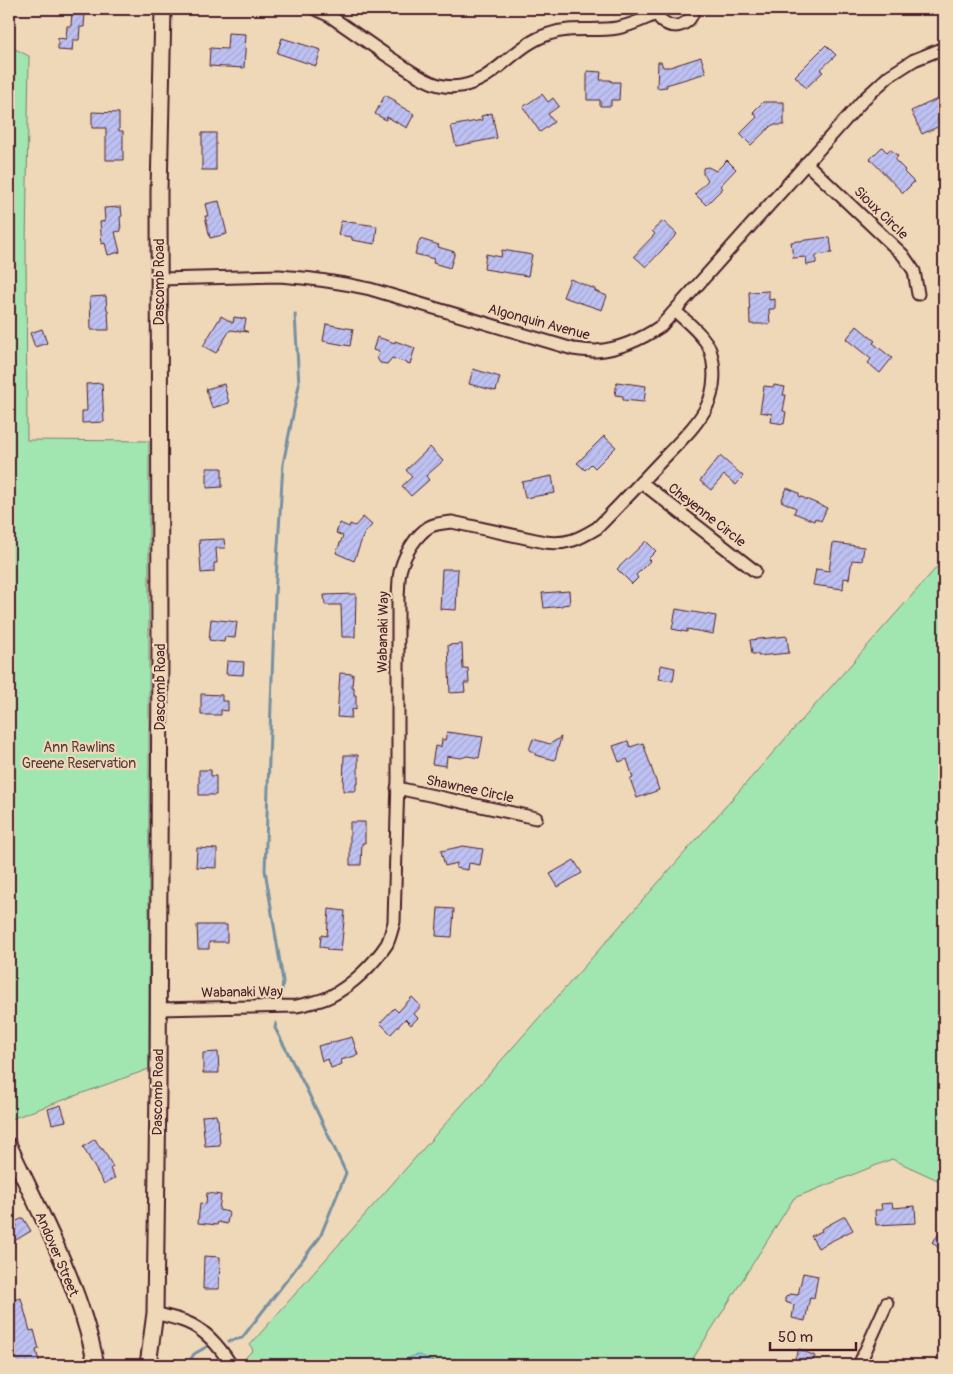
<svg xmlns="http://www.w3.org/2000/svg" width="953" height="1374" viewBox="0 0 953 1374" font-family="Pangolin,sans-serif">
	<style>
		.green { fill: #a1e5b1; stroke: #76826e }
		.water { fill: url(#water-waves); stroke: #7490a1 }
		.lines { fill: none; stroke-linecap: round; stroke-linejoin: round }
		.stream { stroke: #7490a1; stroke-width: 3 }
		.building { fill: url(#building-hatch); stroke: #4a1f2b }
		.minor-casing { stroke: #4a1f2b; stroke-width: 15 }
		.secondary-casing { stroke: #4a1f2b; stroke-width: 19 }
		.minor { stroke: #efd8b8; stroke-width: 11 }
		.secondary { stroke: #efd8b8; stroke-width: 15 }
		.labels { text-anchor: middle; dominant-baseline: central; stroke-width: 4.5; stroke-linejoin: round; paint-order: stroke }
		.street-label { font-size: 14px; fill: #4a1f2b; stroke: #efd8b8 }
		.park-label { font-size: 14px; fill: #573d3f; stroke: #efd8b8 }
	</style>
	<defs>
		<pattern id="water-waves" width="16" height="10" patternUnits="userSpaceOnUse" patternTransform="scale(1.25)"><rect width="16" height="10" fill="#90dcf0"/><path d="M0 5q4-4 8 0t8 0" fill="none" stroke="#7ebcce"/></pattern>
		<pattern id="building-hatch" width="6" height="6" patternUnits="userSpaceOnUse" patternTransform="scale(1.25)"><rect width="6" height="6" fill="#bec2f3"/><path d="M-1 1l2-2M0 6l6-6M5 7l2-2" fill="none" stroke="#a5a6d0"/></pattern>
	</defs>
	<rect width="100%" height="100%" fill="#efd8b8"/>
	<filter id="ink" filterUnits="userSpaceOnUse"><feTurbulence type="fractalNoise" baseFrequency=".02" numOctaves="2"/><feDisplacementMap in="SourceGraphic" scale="10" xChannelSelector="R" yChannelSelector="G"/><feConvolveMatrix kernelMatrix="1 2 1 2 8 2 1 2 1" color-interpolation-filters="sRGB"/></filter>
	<g filter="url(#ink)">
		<g class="green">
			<polygon points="9,46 29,56 26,247 27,440 149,441 149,1069 11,1119 9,1114"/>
			<polygon points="944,559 944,1183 892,1159 794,1198 689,1365 246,1365 243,1360 253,1350 250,1345"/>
		</g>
		<path class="water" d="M 417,1355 C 425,1355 430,1362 438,1363 C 450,1357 465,1357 476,1365 L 400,1365 L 408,1358 Z"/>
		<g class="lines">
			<g class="stream">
				<polyline points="282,990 283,981 265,870 275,595 283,464 299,385 295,314"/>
				<polyline points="229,1341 242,1338 320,1237 346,1173 307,1090 275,1028 276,1023"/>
				<polyline points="187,1365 194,1354 208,1346"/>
			</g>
		</g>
		<g class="building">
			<polygon points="72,11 85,12 84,27 80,27 79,40 73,40 72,51 58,50 58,38 66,39 67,26 71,26"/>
			<polygon points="228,33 246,34 244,68 209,66 210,48 227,49"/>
			<polygon points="282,38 321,50 316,66 277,53"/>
			<polygon points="826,45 836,55 820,70 823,72 806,88 795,76"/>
			<polygon points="701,57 706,73 666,85 667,87 657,88 658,62 661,62 663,67 670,67"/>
			<polygon points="587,71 601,72 600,80 611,80 611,82 620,82 619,100 611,100 611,106 600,106 600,100 587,100"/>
			<polygon points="542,94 548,102 553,98 559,106 548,114 554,122 540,132 523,107"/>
			<polygon points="385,95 396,101 395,103 414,114 407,128 387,117 386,120 375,114"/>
			<polygon points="944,96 944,124 922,134 911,111"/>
			<polygon points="763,102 784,102 784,125 772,125 751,145 740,134 757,117 753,112"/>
			<polygon points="92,112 119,113 119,131 123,131 123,160 106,160 106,128 92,128"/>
			<polygon points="492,113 497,138 456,146 451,126 482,120 481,116"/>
			<rect x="202" y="133" width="14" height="37"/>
			<polygon points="882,147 887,152 890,149 898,156 895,160 905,170 904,172 914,182 903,193 870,159"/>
			<polygon points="727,160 736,169 720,186 723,188 706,205 695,194 708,180 703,174 703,168 708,167 716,171"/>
			<polygon points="219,201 227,234 210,238 205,216 208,216 205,204"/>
			<polygon points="121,207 122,216 120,217 121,231 115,232 120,252 108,255 105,243 102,244 100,222 105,221 104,208"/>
			<polygon points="341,221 377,226 375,244 352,240 352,237 338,235"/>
			<polygon points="663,221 677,234 646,267 634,256 655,234 652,231"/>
			<polygon points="830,237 832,253 816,255 816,263 807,265 806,257 793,258 791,242"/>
			<polygon points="420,239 439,245 438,247 455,252 450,268 433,263 434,259 415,254"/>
			<polygon points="502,250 532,255 528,276 484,269 486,254 501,257"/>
			<polygon points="570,279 595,289 595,291 607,296 602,310 563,297"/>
			<polygon points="769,291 769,300 775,299 775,309 769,309 770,324 750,324 749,292"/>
			<polygon points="106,296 107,310 108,310 109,330 91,330 90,297"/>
			<polygon points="221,316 233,323 234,317 246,319 244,330 248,332 230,330 216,353 203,346"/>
			<polygon points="326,324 353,329 350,346 323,341"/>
			<polygon points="857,326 875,341 873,343 892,358 880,373 868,363 871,359 846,339"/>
			<polygon points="42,329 47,343 35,347 30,333"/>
			<polygon points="377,337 395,343 395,341 415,348 410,364 392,358 387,364 380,363 377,358 379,352 373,350"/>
			<polygon points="473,369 500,377 496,391 469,384"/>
			<polygon points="617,382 646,386 644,402 623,400 623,396 615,395"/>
			<polygon points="102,383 104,422 82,423 82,411 87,411 86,384"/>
			<polygon points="224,384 229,403 212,408 206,389"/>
			<polygon points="774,385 785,387 783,395 786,395 783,411 786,412 784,424 771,422 772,414 760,412 764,386 773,387"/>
			<polygon points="604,436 616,447 595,468 591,464 585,470 577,463"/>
			<polygon points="430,447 443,461 426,476 429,480 411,496 402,486 412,477 406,470"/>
			<polygon points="720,456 743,476 736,485 724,475 711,490 700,481"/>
			<polygon points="207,468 222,468 222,487 207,488"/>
			<polygon points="552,476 555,493 525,498 522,482"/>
			<polygon points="787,488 799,493 799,496 827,508 821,521 815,518 814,521 794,513 796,508 781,501"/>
			<polygon points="363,517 372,525 364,534 354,561 336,553 343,536 336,533 340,523 349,527 350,524 355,526"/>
			<polygon points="224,539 225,548 216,548 217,563 214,563 214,572 201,573 199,540"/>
			<polygon points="646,541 656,551 648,559 650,561 636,575 638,578 632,584 617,569"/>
			<polygon points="833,543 864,547 862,561 852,560 849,579 844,578 843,589 813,585 816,569 829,571"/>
			<polygon points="442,569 458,569 456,610 440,609"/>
			<polygon points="569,591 570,604 562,605 562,606 544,608 542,593"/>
			<polygon points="356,594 355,637 342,637 341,605 325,605 324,595"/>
			<polygon points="676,609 716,616 713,634 687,629 687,632 672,629"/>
			<polygon points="211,619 237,622 235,638 225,637 224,642 209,640"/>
			<polygon points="787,636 789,653 758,656 758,654 752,654 750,640"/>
			<polygon points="462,644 463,669 468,668 469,683 464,683 465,692 450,693 448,645"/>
			<polygon points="227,661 244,662 243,675 226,674"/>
			<polygon points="661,665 675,668 673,681 659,679"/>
			<polygon points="340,673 353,674 352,687 354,687 354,695 356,695 356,710 352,709 351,718 337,717"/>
			<polygon points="201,694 222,695 222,701 228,701 228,711 221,710 221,715 201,715"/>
			<polygon points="447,732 483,737 479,758 467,756 461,758 447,756 446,766 432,764 435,746 441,747 442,739 445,740"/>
			<polygon points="561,737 555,760 535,755 535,753 529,750 533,739 550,744"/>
			<polygon points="628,741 630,747 643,743 659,790 637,798 630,779 633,778 627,759 619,762 613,746"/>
			<polygon points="344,755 358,755 358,784 356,784 356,791 343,791"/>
			<polygon points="199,770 211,770 211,776 216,776 216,795 199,795"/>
			<polygon points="350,822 365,822 365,843 362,843 361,865 350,865"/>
			<polygon points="463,846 483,849 480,865 469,863 468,870 456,868 457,863 445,866 441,851"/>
			<polygon points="197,848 217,849 217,868 196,867"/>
			<polygon points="574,860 582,873 558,887 550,874"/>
			<polygon points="438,908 454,909 452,937 436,936"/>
			<polygon points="329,909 345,911 341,951 327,950 327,948 320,947 321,935 327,936"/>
			<polygon points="197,925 227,925 227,942 209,942 209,949 198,949"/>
			<polygon points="412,997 421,1006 414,1014 418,1018 411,1025 405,1019 391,1034 380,1023 394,1008 398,1012"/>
			<polygon points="352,1037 358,1055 341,1060 342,1064 331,1068 328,1059 322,1061 318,1046"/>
			<polygon points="218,1052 219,1073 203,1073 203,1053"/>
			<polygon points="61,1105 66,1121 52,1124 48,1109"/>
			<polygon points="216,1115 217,1119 218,1119 220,1145 205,1146 202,1116"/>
			<polygon points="95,1139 101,1149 103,1149 113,1167 110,1169 115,1178 104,1184 83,1147"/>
			<polygon points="207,1193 221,1195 219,1210 229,1212 227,1224 218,1222 217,1225 198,1223 200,1203 206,1204"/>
			<polygon points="892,1203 893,1208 915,1206 916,1223 876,1225 875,1210 882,1210 881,1204"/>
			<polygon points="845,1216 853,1230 818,1248 811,1236 822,1231 821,1229"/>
			<polygon points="23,1218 31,1231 14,1241 9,1231 17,1226 15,1222"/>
			<polygon points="944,1229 944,1253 932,1242"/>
			<polygon points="204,1256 220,1257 219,1289 203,1289"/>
			<polygon points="803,1273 818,1276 814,1298 810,1297 805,1321 792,1318 794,1305 785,1302 785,1298 788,1295 790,1294 798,1295"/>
			<polygon points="21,1298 30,1331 34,1330 39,1349 36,1350 40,1365 11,1365 10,1362 9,1362 9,1301"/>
			<polygon points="799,1349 815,1356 811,1365 792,1365"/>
		</g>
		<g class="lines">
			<g class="minor-casing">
				<g id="minor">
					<path d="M 315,9 L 330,16 C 350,30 370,44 389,57 C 405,67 421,80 439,85 C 455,89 469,86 483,78 C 505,65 523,42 549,34 C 571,26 594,32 617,28 C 630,26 644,19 656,14"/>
					<path d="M 655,9 C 661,31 689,32 694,9"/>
					<polyline points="806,163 903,255 914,271 918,294"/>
					<path d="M 159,279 L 279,276 C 309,278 339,282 370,289 L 573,349 C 581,350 589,351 596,351 C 620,349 642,339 661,326 L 864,99 L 889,76 L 914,60 L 944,48"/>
					<polyline points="641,482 755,571"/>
					<polyline points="397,788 536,818"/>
					<path d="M 159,1009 L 297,1006 C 309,1003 320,1002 331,996 C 352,985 373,965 387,944 C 390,938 392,929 394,922 L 398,779 L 398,596 C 399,587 398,577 401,568 C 405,554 416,535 429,527 C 436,523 444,523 452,522 L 545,542 C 567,545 579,539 597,528 C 620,505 641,482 663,459 C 678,443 697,426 707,406 C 715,390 716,368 710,350 C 705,336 686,321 675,311"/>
					<path d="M 155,1313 C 165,1316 176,1318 186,1322 C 206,1330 220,1347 231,1365"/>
					<polyline points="859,1365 887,1303"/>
				</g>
			</g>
			<g class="secondary-casing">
				<g id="secondary">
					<path d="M 9,1146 C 42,1217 81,1288 96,1365"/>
					<polyline points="148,1365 155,1313 158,1088 160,645 159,192 163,9"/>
				</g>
			</g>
			<use href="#minor" class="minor"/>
			<use href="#secondary" class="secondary"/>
		</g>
	</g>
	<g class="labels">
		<g class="street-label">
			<text transform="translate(881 213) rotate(44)">Sioux Circle</text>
			<text transform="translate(159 282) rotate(-90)">Dascomb Road</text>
			<text transform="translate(539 322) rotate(15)">Algonquin Avenue</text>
			<text transform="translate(707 515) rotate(38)">Cheyenne Circle</text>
			<text transform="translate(383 632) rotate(-89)">Wabanaki Way</text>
			<text transform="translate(160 687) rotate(-90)">Dascomb Road</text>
			<text transform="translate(470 789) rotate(12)">Shawnee Circle</text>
			<text transform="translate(242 992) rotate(-1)">Wabanaki Way</text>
			<text transform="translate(158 1092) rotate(-89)">Dascomb Road</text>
			<text transform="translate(57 1254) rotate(67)">Andover Street</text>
		</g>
		<g class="park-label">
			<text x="79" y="747">Ann Rawlins<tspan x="79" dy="16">Greene Reservation</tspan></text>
		</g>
	</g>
	<rect width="953" height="1374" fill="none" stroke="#efd8b8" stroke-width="30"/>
	<rect x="15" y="15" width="923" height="1344" fill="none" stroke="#4a1f2b" stroke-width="2" filter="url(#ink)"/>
	<path d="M770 1342v8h86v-8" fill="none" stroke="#4a1f2b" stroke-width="2.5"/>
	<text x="778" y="1342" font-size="15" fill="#4a1f2b" stroke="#efd8b8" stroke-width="4" paint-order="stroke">50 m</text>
</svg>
